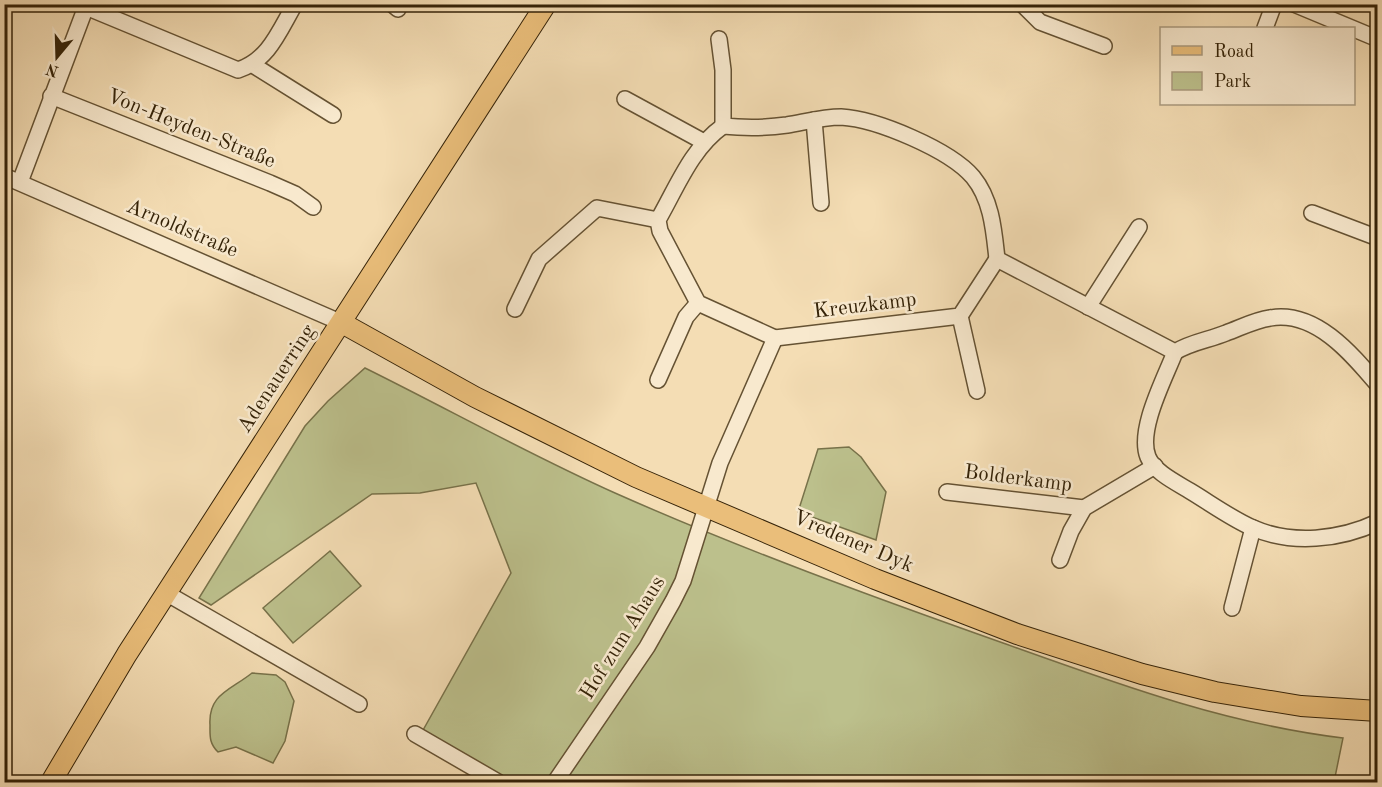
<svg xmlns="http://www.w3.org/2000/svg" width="1382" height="787" viewBox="0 0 1382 787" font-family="'Old Standard TT',serif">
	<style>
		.green { fill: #bcc08c; stroke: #78724a; stroke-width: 1.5 }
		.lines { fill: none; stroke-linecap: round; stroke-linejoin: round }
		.minor-casing { stroke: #655233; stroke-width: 18 }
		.major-casing { stroke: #352308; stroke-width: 22 }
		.minor { stroke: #f8e9ce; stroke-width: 15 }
		.major { stroke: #eabe7a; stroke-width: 20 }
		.labels { text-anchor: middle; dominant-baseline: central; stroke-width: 5; stroke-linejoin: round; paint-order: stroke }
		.street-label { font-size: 21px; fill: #352308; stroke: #f8e9ce }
	</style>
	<rect width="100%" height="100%" fill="#f4ddb4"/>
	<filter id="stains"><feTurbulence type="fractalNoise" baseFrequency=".00333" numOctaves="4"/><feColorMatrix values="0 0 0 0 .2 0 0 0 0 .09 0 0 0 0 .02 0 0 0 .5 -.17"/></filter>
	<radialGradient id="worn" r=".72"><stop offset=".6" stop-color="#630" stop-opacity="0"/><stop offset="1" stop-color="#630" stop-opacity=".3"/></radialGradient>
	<g class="green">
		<path d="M 365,368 C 448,409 530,455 615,493 C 741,549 873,597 1003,643 C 1115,683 1225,724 1343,738 L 1334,782 L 496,782 L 422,732 L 511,573 L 476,483 L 420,493 L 372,494 L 211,605 L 199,598 L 305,426 L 328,401 Z"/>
		<polygon points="849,447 861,457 886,492 876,540 798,512 818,449"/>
		<polygon points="330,551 361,586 293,643 263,608"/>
		<path d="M 252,673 L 276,675 L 285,682 L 294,701 L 285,741 L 273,763 L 236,747 L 218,752 C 209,743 210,736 210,725 C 208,694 231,690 252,673 Z"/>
	</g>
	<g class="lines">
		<g class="minor-casing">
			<g id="minor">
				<polyline points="392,4 398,9"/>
				<polyline points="1022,4 1040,22 1104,46"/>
				<polyline points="1294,4 1378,39"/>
				<path d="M 86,7 L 238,70 C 269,60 279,31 295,4"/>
				<polyline points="1265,28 1274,4"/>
				<path d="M 719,39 L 723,70 L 723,126 C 744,128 766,128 787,125 C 805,122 823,117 841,117 C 877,119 950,150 973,177 C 992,200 994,232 997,259 L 1175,352 C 1191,342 1209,340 1226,333 C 1240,328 1255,320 1270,318 C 1315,310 1351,353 1378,385"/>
				<polyline points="253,65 333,115"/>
				<polyline points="51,96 270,183 295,194 313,207"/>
				<polyline points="625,99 704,142"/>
				<polyline points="814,120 821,203"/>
				<polyline points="4,176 342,323"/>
				<polyline points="20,182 87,4"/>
				<polyline points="1312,213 1378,238"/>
				<polyline points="1088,307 1139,227"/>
				<polyline points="515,309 539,259 597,208 658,220"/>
				<polyline points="960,316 977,391"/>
				<polyline points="775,338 960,316 997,259"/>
				<path d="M 1175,352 C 1165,378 1137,430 1148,457 C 1154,472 1177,483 1190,491 C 1210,503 1232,519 1253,528 C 1292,545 1340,540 1378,522"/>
				<polyline points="658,380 686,317 698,303"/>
				<polyline points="947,492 1084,508"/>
				<polyline points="1060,560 1071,531 1084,508 1155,466"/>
				<polyline points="166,593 359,704"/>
				<polyline points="1232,608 1253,528"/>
				<polyline points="415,734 498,782"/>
				<path d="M 555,782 L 647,647 L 673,601 L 683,581 L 720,463 L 775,338 L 698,303 L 660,231 L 658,220 C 677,187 691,149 723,126"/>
			</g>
		</g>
		<g class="major-casing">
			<g id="major">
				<polyline points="342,323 475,397 636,477 875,579 1017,634 1142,674 1215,692 1301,706 1378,711"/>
				<polyline points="51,782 127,654 546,4"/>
			</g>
		</g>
		<use href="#minor" class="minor"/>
		<use href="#major" class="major"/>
	</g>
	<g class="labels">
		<g class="street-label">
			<text transform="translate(191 129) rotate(22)">Von-Heyden-Straße</text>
			<text transform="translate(182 229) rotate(23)">Arnoldstraße</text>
			<text transform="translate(865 306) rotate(-7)">Kreuzkamp</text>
			<text transform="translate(277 379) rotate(-57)">Adenauerring</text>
			<text transform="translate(1018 479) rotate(7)">Bolderkamp</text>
			<text transform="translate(853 542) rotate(23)">Vredener Dyk</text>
			<text transform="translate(623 638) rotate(-58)">Hof zum Ahaus</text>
		</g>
	</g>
	<rect width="1382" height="787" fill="none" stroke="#f4ddb4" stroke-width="24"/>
	<rect x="6" y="6" width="1370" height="775" fill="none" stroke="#352308" stroke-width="3"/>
	<rect x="12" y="12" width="1358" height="763" fill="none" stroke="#352308" stroke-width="1.5"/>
	<rect x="1160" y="27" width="195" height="78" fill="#f8e9ce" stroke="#aa9a7f" stroke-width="1.5"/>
	<rect x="1172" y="46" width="30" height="9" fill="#eabe7a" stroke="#aa9a7f" stroke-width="1.5"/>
	<text x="1214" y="57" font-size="18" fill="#352308">Road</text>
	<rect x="1172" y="72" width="30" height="18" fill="#bcc08c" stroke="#aa9a7f" stroke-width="1.5"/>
	<text x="1214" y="87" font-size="18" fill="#352308">Park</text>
	<g transform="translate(57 57) rotate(199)" stroke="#f8e9ce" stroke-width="4.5" paint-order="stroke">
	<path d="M0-4.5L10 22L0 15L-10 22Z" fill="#352308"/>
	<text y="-9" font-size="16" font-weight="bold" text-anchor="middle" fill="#352308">N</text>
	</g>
	<rect width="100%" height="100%" filter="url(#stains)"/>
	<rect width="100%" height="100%" fill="url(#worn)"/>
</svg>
